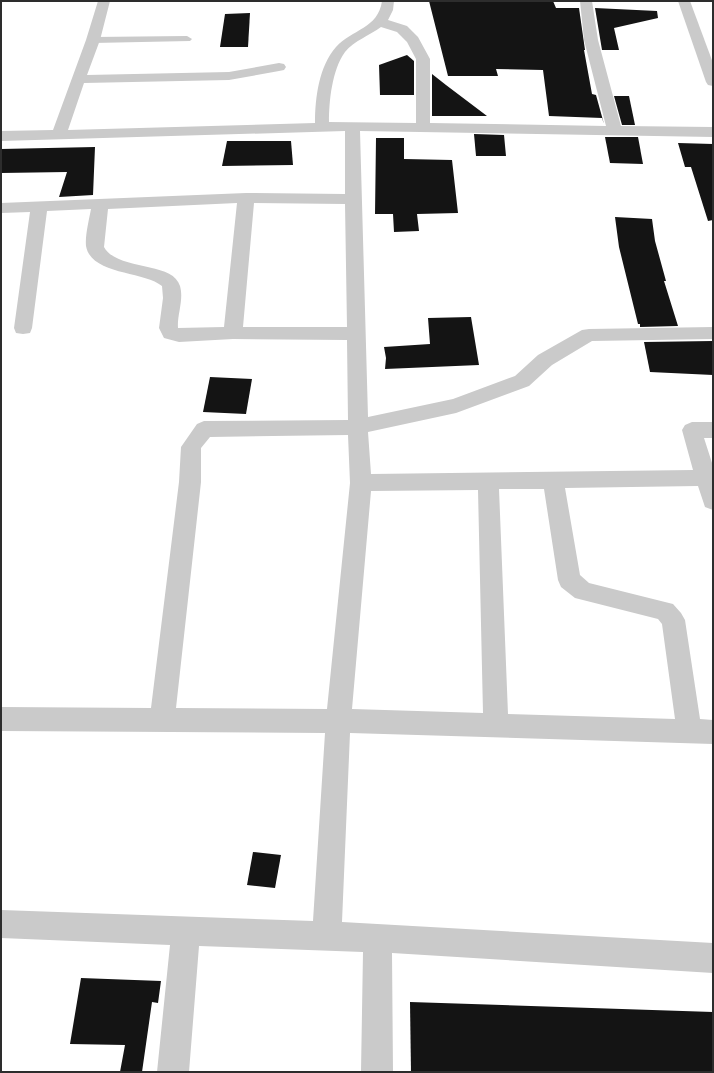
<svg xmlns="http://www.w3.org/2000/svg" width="714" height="1073" viewBox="0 0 714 1073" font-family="Karla,sans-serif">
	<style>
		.building { fill: #141414 }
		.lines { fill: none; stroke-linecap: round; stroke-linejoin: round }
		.lane { fill: #cacaca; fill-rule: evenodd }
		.street { fill: #cacaca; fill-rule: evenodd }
	</style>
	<rect width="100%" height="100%" fill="#fff"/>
	<g class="building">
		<polygon points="429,1 553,1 556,8 579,8 585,50 584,50 592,94 596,95 604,124 602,118 549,116 543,70 496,69 498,76 448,76"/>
		<polygon points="595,8 657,11 658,18 614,28 619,50 602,50"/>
		<polygon points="250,13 248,47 220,47 225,14"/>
		<polygon points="407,55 414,61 414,95 380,95 379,65"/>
		<polygon points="432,74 446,85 487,116 432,116"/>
		<polygon points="614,96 629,96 635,125 622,125"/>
		<polygon points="474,134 504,135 506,156 476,156"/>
		<polygon points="605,137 638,137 643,164 610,163"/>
		<polygon points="376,138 404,138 404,159 452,160 458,213 417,214 419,231 394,232 393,214 375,214"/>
		<polygon points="227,141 291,141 293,165 222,166"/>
		<polygon points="678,143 713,144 713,220 708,221 691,167 685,167"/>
		<polygon points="95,147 93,195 59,197 67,172 1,173 1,149"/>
		<polygon points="615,217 652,219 655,241 666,281 664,281 678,326 640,327 640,324 638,324 619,247"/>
		<polygon points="471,317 479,365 385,369 386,358 384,347 430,344 428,318"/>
		<polygon points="713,341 713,375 650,372 644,342"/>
		<polygon points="210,377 252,379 246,414 203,412"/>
		<polygon points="253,852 281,855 275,888 247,885"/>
		<polygon points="81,978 161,981 158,1003 152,1002 142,1072 120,1072 125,1045 70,1044"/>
		<polygon points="410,1002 713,1012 713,1072 411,1072"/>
	</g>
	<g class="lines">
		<polygon class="lane" points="187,36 192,39 190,41 93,43 88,40 93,37"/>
		<g class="street">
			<path d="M 98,1 L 110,1 L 100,40 L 87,75 L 229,72 L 279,63 L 284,64 L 286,67 L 284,70 L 279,71 L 229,80 L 84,83 L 68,130 L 315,123 C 315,98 319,66 336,47 C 352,29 378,29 382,1 L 394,1 L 393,10 L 388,20 L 407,26 L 418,37 L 430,59 L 430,123 L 606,126 L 584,40 L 580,1 L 592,1 L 598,40 L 621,126 L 713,127 L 713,137 L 360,131 L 368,417 L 453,399 L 515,376 L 538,355 L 582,330 L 589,329 L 713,327 L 713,339 L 592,341 L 552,365 L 529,386 L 456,413 L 368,432 L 371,474 L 693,470 L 682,430 L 685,425 L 692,422 L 713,422 L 713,438 L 704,438 L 713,466 L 713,510 L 705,507 L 698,486 L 565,488 L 580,575 L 589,583 L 673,604 L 681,613 L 685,620 L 700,719 L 713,720 L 713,744 L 350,733 L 342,922 L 713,943 L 713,973 L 392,953 L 393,1072 L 361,1072 L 363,952 L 199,946 L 189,1072 L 157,1072 L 170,945 L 1,938 L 1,910 L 313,921 L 325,733 L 1,731 L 1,707 L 151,708 L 179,482 L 181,447 L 197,424 L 204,421 L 348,420 L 347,340 L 233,339 L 179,342 L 164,338 L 159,328 L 163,298 L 162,286 C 144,271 91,275 86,246 C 85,235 89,220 91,209 L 47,211 L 32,328 L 30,333 L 23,334 L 16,333 L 14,328 L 30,212 L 1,213 L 1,203 L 246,193 L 345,194 L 345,131 L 1,141 L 1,131 L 53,130 L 86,40 ZM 381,27 L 397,32 L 407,42 L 416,59 L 416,123 L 329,122 C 329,101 332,70 345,52 C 354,41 370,35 381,27 ZM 237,203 L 224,327 L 178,328 C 177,315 184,300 180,286 C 173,261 117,271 104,247 L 108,209 ZM 254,203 L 345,204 L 347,327 L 243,327 ZM 348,435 L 350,483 L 327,709 L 176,708 L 201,482 L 201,448 L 210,437 ZM 499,489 L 544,489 L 558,580 L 561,587 L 575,598 L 658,619 L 662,624 L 675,719 L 508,714 ZM 478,490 L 483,713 L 352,709 L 371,491 Z"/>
			<polygon points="678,1 690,1 713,63 713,86 708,85 706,82"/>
		</g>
	</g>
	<rect width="714" height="1073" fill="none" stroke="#2d2d2d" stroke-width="4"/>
</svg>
